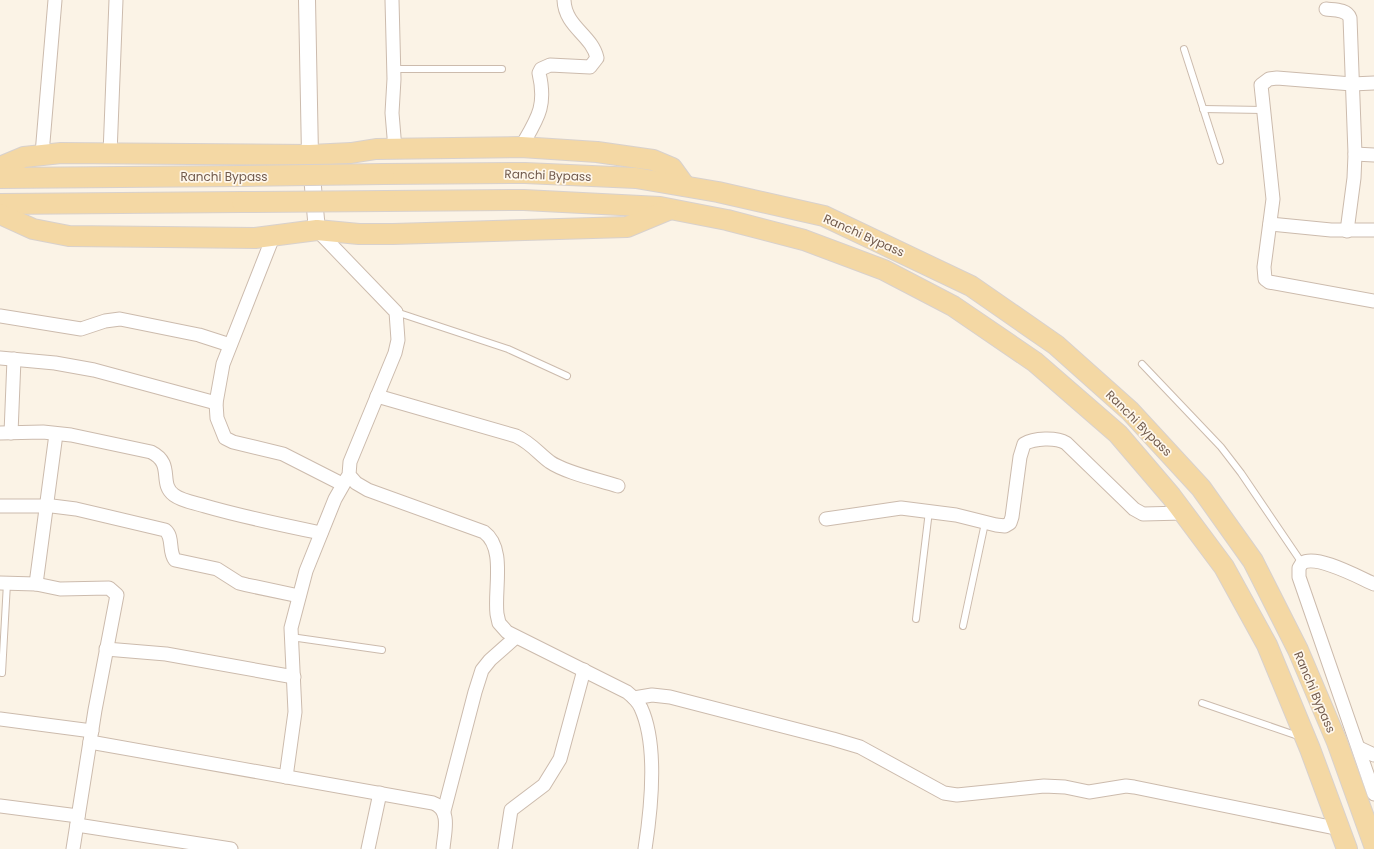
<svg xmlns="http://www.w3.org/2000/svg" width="1374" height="849" viewBox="0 0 1374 849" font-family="Poppins,sans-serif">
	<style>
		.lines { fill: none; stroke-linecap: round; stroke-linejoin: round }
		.service-casing { stroke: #ccbbad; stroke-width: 8 }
		.minor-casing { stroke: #ccbbad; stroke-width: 15 }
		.tertiary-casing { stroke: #ccbbad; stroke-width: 18 }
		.primary-casing { stroke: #d8d1cd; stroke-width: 22 }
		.service { stroke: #fff; stroke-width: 6 }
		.minor { stroke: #fff; stroke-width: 13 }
		.tertiary { stroke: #fff; stroke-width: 16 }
		.primary { stroke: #f4d8a4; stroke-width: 20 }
		.primary-bridge-casing { stroke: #d8d1cd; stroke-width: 22; stroke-linecap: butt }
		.primary-bridge { stroke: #f4d8a4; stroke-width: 20 }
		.labels { text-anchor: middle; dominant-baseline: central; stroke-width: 3.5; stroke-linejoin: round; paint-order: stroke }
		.street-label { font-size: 12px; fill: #725b4d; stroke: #fef7ec }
	</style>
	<rect width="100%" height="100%" fill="#fbf3e6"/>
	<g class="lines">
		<g class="service-casing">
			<g id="service">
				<polyline points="1184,49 1220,161"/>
				<polyline points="394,69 502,69"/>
				<polyline points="1203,109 1263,110"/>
				<polyline points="396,312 508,349 567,376"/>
				<polyline points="1142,364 1221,447 1241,473 1302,563"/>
				<polyline points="916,619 929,511"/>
				<polyline points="963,626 985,523"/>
				<polyline points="291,637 382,650"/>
				<polyline points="2,673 7,583"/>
				<polyline points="1202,703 1301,737"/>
			</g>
		</g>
		<g class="minor-casing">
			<g id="minor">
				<polyline points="392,0 394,79 392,113 395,149"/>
				<path d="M 1326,9 C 1334,10 1347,9 1350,18 L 1355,154 L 1354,178 L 1347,231"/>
				<polyline points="1374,83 1352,84 1277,78 1269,79 1261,85 1273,199 1264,267 1265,279 1269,282 1374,301"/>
				<path d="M 521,147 C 537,119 547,107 539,73 L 541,69 L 550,65 L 590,67 L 597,58 C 592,35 565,27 564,0"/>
				<polyline points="42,154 55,0"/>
				<polyline points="110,154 116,0"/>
				<polyline points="1355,154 1374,155"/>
				<polyline points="1270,224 1331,230 1374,230"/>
				<path d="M 317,230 L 396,312 L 398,340 L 395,353 L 350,462 L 349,475 L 356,483 L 368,490 L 484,532 C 506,548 494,589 497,614 L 499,623 L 507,632 L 627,692 C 632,696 638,701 641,708 C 658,745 651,810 645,849"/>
				<polyline points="273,237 223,364 216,403 217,418 225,438 233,442 283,454 342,484"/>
				<polyline points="0,316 81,329 105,321 120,319 199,335 230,345"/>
				<polyline points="0,358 55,363 94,370 216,403"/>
				<path d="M 377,396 L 516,436 C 531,443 538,453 550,462 C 566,473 600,480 618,486"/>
				<path d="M 0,433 L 43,432 L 71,435 L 151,452 C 175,464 158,483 174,495 C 182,501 195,503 205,506 C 243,517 282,525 321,533"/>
				<polyline points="11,433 14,359"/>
				<path d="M 0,506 L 52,506 L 76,509 L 165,530 C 174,537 168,551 175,560 L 217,569 L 239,583 L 247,585 L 299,596"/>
				<path d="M 826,519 L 901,508 L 956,515 L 996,525 L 1005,526 L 1010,523 L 1012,517 L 1020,457 L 1024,444 C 1034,438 1056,437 1066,443 L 1134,509 L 1143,514 L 1184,513"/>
				<polyline points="0,583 36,584 60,589 109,588 117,595 95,710 73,849"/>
				<polyline points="36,584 56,434"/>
				<path d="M 1374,584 C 1358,577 1317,554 1302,563 L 1299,568 L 1299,577 L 1374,794"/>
				<polyline points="106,649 166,654 294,677"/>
				<polyline points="634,698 652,695 670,697 833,739 860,747 944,793 957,795 1044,786 1065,787 1089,792 1126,786 1134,787 1340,829"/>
				<polyline points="0,719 92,731"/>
				<path d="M 90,742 L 433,803 C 452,810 444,833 443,849"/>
				<polyline points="1359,748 1374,755"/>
				<polyline points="286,777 295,712 291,628 306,571 335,499 347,478"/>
				<polyline points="0,806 78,816"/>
				<polyline points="444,811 475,692 482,670 490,660 516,637"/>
				<polyline points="77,825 231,849"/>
				<polyline points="368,849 380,793"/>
				<polyline points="505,849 511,810 544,785 560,759 584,670"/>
			</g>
		</g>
		<g class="tertiary-casing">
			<polyline id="tertiary" points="307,0 310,155 317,230"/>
		</g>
		<g class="primary-casing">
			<g id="primary">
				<polyline points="0,167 24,157 61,153 310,155 351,153 376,149 521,147 597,152 653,160 672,168 685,186"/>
				<polyline points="384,174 525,173 636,178 718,192 824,216 971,286 1056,345 1130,411 1201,488 1253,561 1298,650 1337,742 1374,845"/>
				<polyline points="0,178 241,176"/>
				<polyline points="386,201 524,200 660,207 727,220 804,240 884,270 953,306 1035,362 1118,434 1171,496 1224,567 1267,645 1310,749 1347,849"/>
				<polyline points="0,204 242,202"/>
				<polyline points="0,214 33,229 69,236 255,238 317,230 359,234 393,234 627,227 668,210"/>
			</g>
		</g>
		<use href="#service" class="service"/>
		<use href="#minor" class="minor"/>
		<use href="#tertiary" class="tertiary"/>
		<use href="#primary" class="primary"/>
		<g class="primary-bridge-casing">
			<g id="primary-bridge">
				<polyline points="241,176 384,174"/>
				<polyline points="242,202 386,201"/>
			</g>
		</g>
		<use href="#primary-bridge" class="primary-bridge"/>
	</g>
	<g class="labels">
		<g class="street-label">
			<text transform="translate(548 175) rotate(2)">Ranchi Bypass</text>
			<text x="224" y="176">Ranchi Bypass</text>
			<text transform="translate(864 235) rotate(24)">Ranchi Bypass</text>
			<text transform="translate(1139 423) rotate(45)">Ranchi Bypass</text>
			<text transform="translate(1315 692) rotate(67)">Ranchi Bypass</text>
		</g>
	</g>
</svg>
